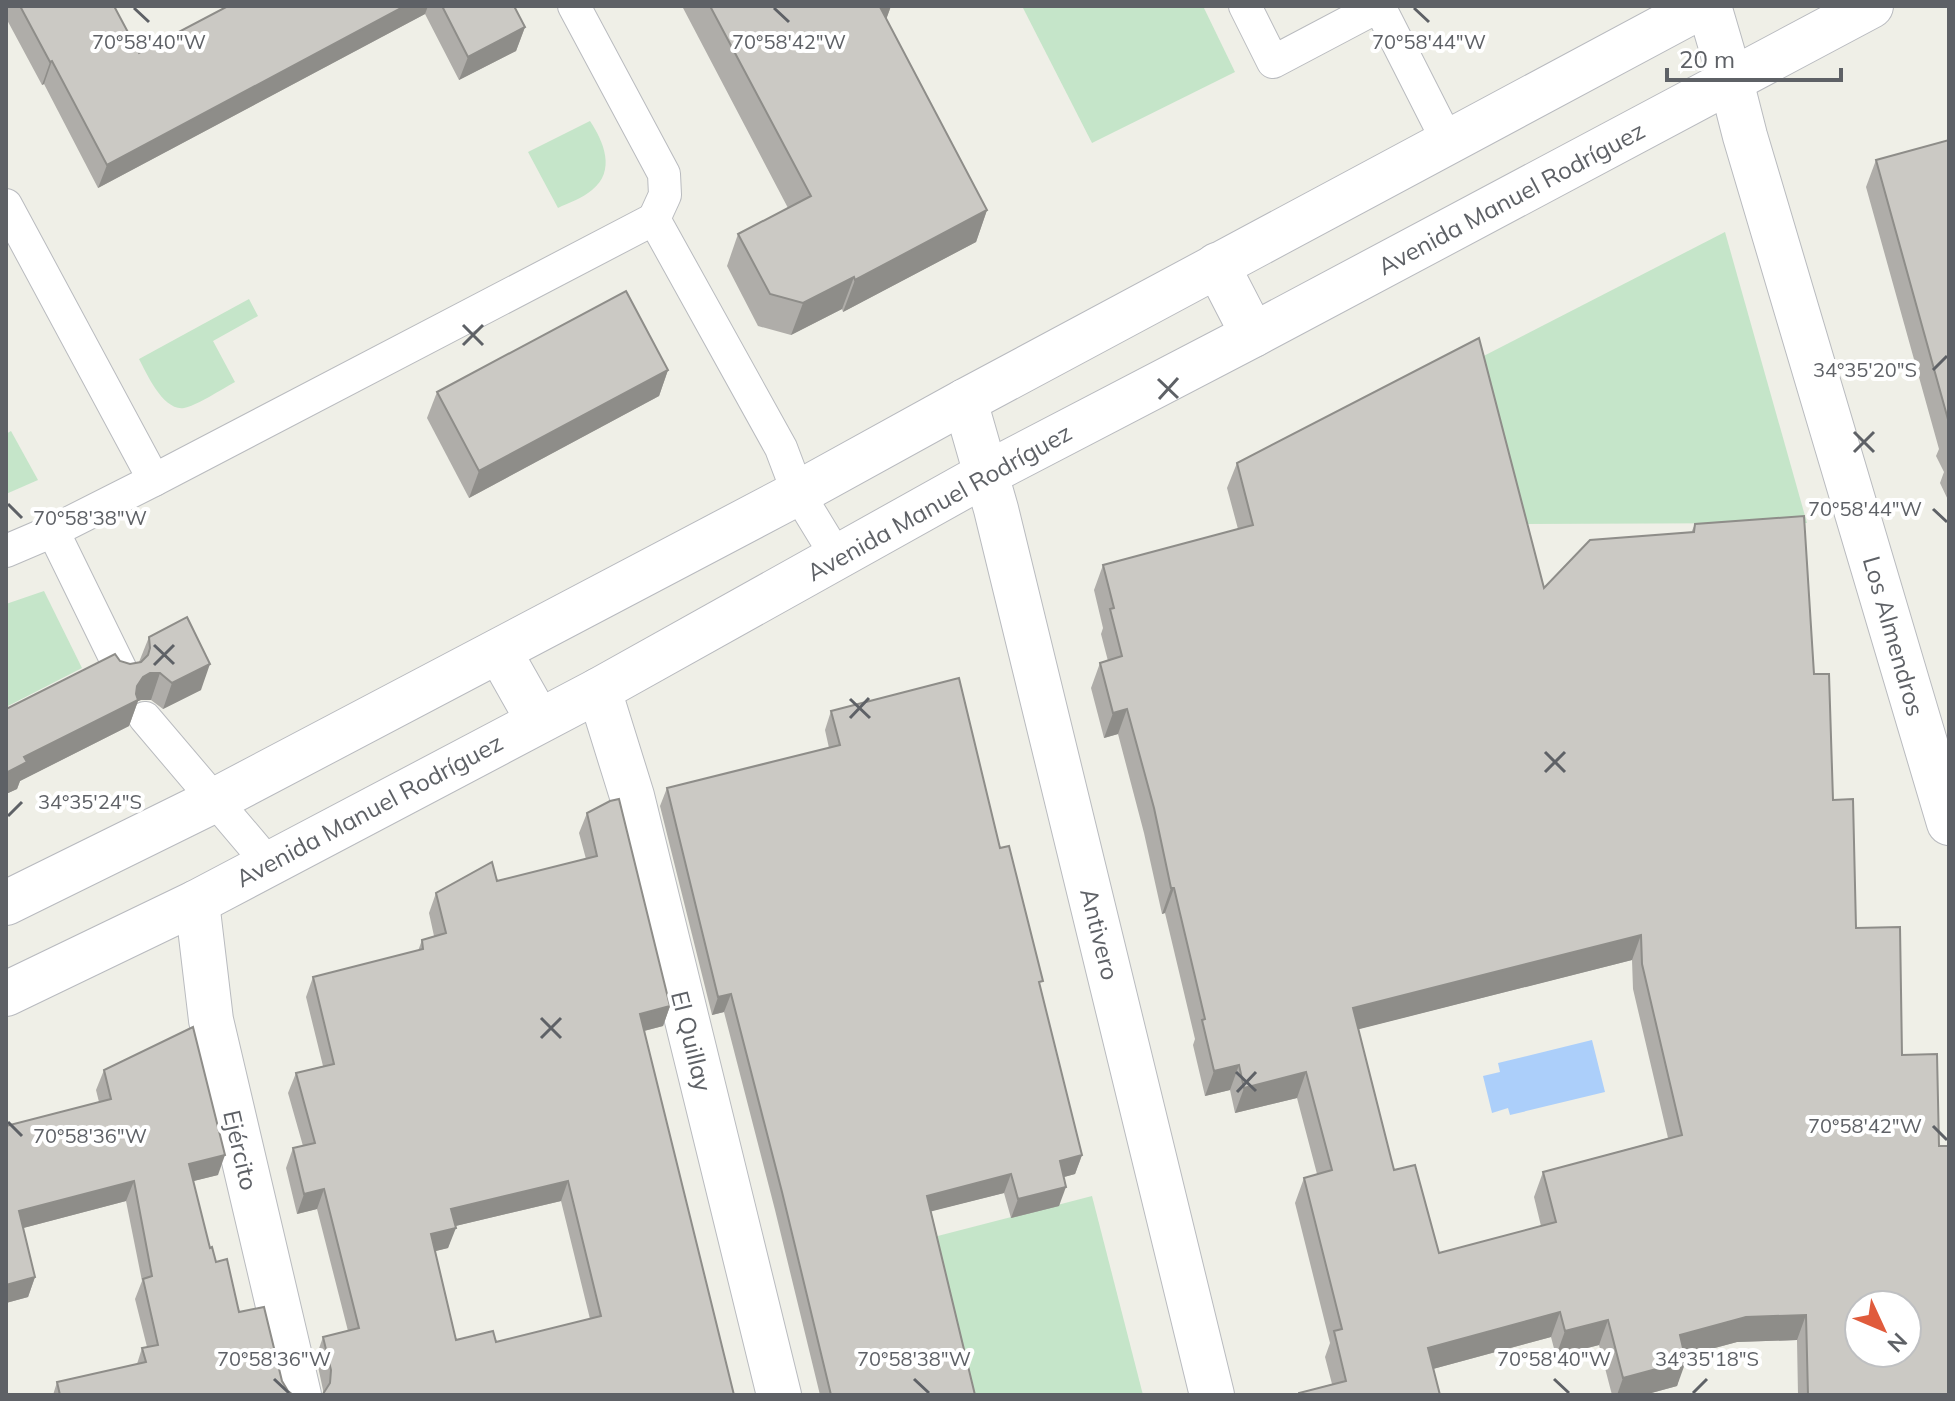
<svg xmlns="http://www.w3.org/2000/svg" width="1955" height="1401" viewBox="0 0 1955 1401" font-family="Mulish,sans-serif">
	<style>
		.green { fill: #c5e5c9 }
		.water { fill: #accffa }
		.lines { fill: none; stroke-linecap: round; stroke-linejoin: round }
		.lane-casing { stroke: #b9bbbf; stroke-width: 34 }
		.street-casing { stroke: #b9bbbf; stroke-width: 46 }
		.secondary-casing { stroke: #b8babf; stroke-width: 46 }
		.lane { stroke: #fff; stroke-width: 32 }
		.street { stroke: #fff; stroke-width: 44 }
		.secondary { stroke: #fff; stroke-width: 44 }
		.wall { fill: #afada9; fill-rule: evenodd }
		.shaded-wall { fill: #8e8d89 }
		.building { fill: #cbc9c4; stroke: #8e8d89; stroke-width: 2; fill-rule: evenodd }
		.ticks { fill: none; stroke: #5e6166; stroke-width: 3 }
		.labels { text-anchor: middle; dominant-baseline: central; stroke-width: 8; stroke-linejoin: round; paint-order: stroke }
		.street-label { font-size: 24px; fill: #5e6166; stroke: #fff }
		.ticks-label { font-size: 20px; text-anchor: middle; fill: #5e6166; stroke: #fff; stroke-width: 8; stroke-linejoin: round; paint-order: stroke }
	</style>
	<rect width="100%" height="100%" fill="#efefe7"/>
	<g class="green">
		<polygon points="1022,6 1203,6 1235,72 1092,143"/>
		<path d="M 590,121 C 604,142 616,171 592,190 C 583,198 568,203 558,208 L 528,152 Z"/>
		<polygon points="1725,232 1807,523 1513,524 1470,363"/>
		<path d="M 249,299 L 258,316 L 213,341 L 235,382 C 224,388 194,407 184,408 C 163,411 147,374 139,359 Z"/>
		<polygon points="11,431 38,480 6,494 6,434"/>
		<polygon points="44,591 82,668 6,707 6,604"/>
		<polygon points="1092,1196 1143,1395 964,1395 926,1239"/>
	</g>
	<polygon class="water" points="1592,1040 1605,1092 1510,1115 1508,1108 1492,1113 1483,1076 1500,1072 1498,1063"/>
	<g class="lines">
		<g class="lane-casing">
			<g id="lane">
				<polyline points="574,6 664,174 665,195 654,219 781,448 798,493 837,557"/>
				<polyline points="1245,6 1273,62 1379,6 1448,142"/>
				<polyline points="6,205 154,480"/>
				<polyline points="53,531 122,672"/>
				<polyline points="6,551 53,531 154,480 654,219"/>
				<polyline points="145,718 269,864"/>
			</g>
		</g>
		<g class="street-casing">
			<g id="street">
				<polyline points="1709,6 1731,81 1745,136 1949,823"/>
				<polyline points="965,401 996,509 1212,1395"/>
				<polyline points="599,690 632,796 779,1395"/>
				<polyline points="197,902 211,1020 299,1395"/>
			</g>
		</g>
		<g class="secondary-casing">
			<g id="secondary">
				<polyline points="1217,265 1253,335"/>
				<polyline points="499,651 538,720"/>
				<polyline points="6,903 215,800 798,493 965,401 1702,6"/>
				<polyline points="6,994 197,902 599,690 986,474 1253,335 1871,6"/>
			</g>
		</g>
		<use href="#lane" class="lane"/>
		<use href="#street" class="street"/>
		<use href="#secondary" class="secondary"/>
	</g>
	<g class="wall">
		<polygon points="6,6 114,6 139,53 228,6 514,6 525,27 516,51 459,80 425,14 98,188 44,84 42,85 6,18"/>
		<polygon points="682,6 891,6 886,19 987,210 976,242 843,312 842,309 791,335 758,326 727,266 738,234 788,208"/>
		<polygon points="1949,140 1949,502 1940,483 1944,472 1936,456 1939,449 1866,187 1876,160"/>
		<polygon points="668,370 659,396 469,498 427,418 437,392"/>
		<path d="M 1237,463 L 1544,588 L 1691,533 L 1695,524 L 1814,674 L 1833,800 L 1856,928 L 1902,1055 L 1939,1146 L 1949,1395 L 1798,1395 L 1797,1340 L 1737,1342 L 1685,1356 L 1677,1386 L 1644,1395 L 1612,1395 L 1599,1345 L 1556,1356 L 1551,1337 L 1433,1369 L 1440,1395 L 1298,1395 L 1299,1393 L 1332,1384 L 1325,1357 L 1330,1343 L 1295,1203 L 1304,1178 L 1317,1174 L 1297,1098 L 1235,1113 L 1230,1090 L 1205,1096 L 1193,1045 L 1195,1039 L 1165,913 L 1162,914 L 1144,833 L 1118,734 L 1104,738 L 1091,688 L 1100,663 L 1108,661 L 1101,634 L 1103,628 L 1094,590 L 1103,565 L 1238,529 L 1227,488 ZM 1632,960 L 1633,989 L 1668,1138 L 1543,1172 L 1534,1197 L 1541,1226 L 1439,1253 L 1394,1170 L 1358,1029 Z"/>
		<polygon points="149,637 201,690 163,709 151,700 141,700 138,701 129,726 20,781 17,789 6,794 120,661 130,664 139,662"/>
		<polygon points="831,711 1000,848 1040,988 1082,1155 1075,1174 1064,1177 1059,1206 1011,1218 1004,1193 931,1211 975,1395 820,1395 775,1210 724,1012 712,1015 660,806 667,788 829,748 825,730"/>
		<path d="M 587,813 L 670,1006 L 663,1026 L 644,1031 L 734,1395 L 323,1394 L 323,1390 L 316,1357 L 323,1337 L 348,1331 L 317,1209 L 297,1214 L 286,1168 L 293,1148 L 303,1146 L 288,1093 L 296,1073 L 323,1066 L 306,997 L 313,977 L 418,951 L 422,940 L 434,936 L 429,913 L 436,893 L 497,881 L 586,859 L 579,833 ZM 561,1201 L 590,1319 L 496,1342 L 456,1340 L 435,1251 L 448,1248 L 455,1226 Z"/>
		<polygon points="104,1070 218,1175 193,1181 210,1248 239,1312 288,1391 293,1395 53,1395 57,1382 137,1364 142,1348 147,1347 135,1299 142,1281 126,1201 23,1228 35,1277 28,1297 6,1303 6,1126 99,1102 96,1090"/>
	</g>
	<g class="shaded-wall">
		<polygon points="405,6 428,6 425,14 98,188 107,165"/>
		<polygon points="876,6 891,6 882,31"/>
		<polygon points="525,27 516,51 459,80 468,57"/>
		<polygon points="52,61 44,84 42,85 50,62"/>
		<polygon points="987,210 976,242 843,312 855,280"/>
		<polygon points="854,277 842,309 791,335 803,303"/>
		<polygon points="668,370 659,396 469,498 479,471"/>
		<polygon points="210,664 201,690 163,709 172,683"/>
		<polygon points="150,673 160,673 151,700 141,700 138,701 129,726 20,781 17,789 6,794 6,773 24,757 143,677"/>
		<polygon points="1127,709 1118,734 1104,738 1113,713"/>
		<polygon points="1171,888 1174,888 1165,913 1162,914"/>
		<polygon points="1641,935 1632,960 1344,1033 1353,1008"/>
		<polygon points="731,994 724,1012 712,1015 718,997"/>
		<polygon points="670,1006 663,1026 632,1034 640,1014"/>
		<polygon points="1239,1065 1230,1090 1205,1096 1214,1071"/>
		<polygon points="1306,1072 1297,1098 1235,1113 1244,1088"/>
		<polygon points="225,1155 218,1175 182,1184 189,1164"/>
		<polygon points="1082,1155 1075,1174 1053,1180 1060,1161"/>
		<polygon points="1011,1174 1004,1193 921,1214 927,1196"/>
		<polygon points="134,1181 126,1201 12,1231 19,1211"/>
		<polygon points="568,1181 561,1201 443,1229 451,1209"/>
		<polygon points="1066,1187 1059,1206 1011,1218 1018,1199"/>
		<polygon points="324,1189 317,1209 297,1214 304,1194"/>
		<polygon points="456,1228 448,1248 424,1254 431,1234"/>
		<polygon points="35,1277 28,1297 6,1303 6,1285"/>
		<polygon points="1560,1312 1551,1337 1418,1373 1428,1348"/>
		<polygon points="1806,1315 1797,1340 1737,1342 1670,1360 1680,1335 1746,1317"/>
		<polygon points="1608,1320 1599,1345 1556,1356 1565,1331"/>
		<polygon points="1686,1361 1677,1386 1644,1395 1617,1395 1623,1378"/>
	</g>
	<g class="building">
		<polygon points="20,6 114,6 139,53 228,6 405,6 107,165 52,61 50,62"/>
		<polygon points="442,6 514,6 525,27 468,57"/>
		<polygon points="710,6 881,6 880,7 987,210 855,280 854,277 803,303 770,294 738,234 811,196"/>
		<polygon points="1949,140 1949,423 1876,160"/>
		<polygon points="626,291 668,370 479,471 437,392"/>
		<path d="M 1479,338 L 1544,588 L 1590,540 L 1694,532 L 1695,524 L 1804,516 L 1814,674 L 1829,674 L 1833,800 L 1853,799 L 1856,928 L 1900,927 L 1902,1055 L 1937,1054 L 1939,1146 L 1949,1146 L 1949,1395 L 1808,1395 L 1806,1315 L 1746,1317 L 1680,1335 L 1686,1361 L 1623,1378 L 1608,1320 L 1565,1331 L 1560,1312 L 1428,1348 L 1440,1395 L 1299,1395 L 1299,1393 L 1346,1381 L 1334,1331 L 1342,1329 L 1304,1178 L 1332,1170 L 1306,1072 L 1244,1088 L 1239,1065 L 1214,1071 L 1202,1020 L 1205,1019 L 1174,888 L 1171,888 L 1154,808 L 1127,709 L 1113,713 L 1100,663 L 1122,656 L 1110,609 L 1114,608 L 1103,565 L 1253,525 L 1237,463 ZM 1641,935 L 1642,964 L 1682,1135 L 1543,1172 L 1556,1222 L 1439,1253 L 1415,1165 L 1394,1170 L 1353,1008 ZM 1859,1305 L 1907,1305 L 1907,1353 L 1859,1353 Z"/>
		<polygon points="187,617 210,664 172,683 160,673 150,673 143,677 137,686 136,694 138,700 24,757 27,762 6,773 6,709 115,654 120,661 130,664 141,662 148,655 150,648 149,637"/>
		<polygon points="959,678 1000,848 1009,846 1043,981 1039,982 1082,1155 1060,1161 1066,1187 1018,1199 1011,1174 927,1196 975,1395 831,1395 782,1192 731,994 718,997 667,788 840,745 831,711"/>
		<path d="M 619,799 L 670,1006 L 640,1014 L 734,1395 L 320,1395 L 323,1394 L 330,1383 L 331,1370 L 323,1337 L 359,1328 L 324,1189 L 304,1194 L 293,1148 L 315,1143 L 296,1073 L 334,1064 L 313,977 L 423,949 L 422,940 L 446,933 L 436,893 L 492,862 L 497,881 L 597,856 L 587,813 L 610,801 ZM 568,1181 L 601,1316 L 496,1342 L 493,1331 L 456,1340 L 431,1234 L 456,1228 L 451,1209 Z"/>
		<polygon points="193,1027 225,1155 189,1164 210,1248 212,1247 216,1262 227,1259 239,1312 264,1307 282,1381 288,1391 293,1395 60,1395 57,1382 146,1362 142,1348 158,1345 143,1279 152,1276 134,1181 19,1211 35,1277 6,1285 6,1126 111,1099 104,1070"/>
	</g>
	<path class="ticks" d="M 134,8 L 149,22M 774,8 L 789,22M 1414,8 L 1429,22M 463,325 L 483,345M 463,345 L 483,325M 1933,370 L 1947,356M 1158,379 L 1178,398M 1159,399 L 1178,378M 1854,432 L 1874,452M 1854,452 L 1874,432M 8,504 L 22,518M 1933,509 L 1947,522M 154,645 L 174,664M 154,665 L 174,645M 850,699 L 870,718M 850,718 L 869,698M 1545,752 L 1565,772M 1545,772 L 1565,752M 8,816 L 22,802M 541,1018 L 561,1038M 541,1038 L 561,1018M 1236,1072 L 1256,1091M 1237,1092 L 1256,1072M 8,1122 L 22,1136M 1933,1126 L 1947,1140M 274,1379 L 289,1393M 914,1379 L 929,1393M 1554,1379 L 1569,1393M 1693,1393 L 1707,1379"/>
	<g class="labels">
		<g class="street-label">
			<text transform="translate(1511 198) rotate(-28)">Avenida Manuel Rodríguez</text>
			<text transform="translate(939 502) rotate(-29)">Avenida Manuel Rodríguez</text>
			<text transform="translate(1894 636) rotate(74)">Los Almendros</text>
			<text transform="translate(369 810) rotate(-28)">Avenida Manuel Rodríguez</text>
			<text transform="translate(1100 934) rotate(76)">Antivero</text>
			<text transform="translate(692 1041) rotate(76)">El Quillay</text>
			<text transform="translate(241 1150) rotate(77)">Ejército</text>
		</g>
	</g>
	<g class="ticks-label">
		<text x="789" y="49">70°58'42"W</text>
		<text x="1429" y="49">70°58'44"W</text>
		<text x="149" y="49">70°58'40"W</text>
		<text x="1865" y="377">34°35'20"S</text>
		<text x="1865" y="516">70°58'44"W</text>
		<text x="90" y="525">70°58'38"W</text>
		<text x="90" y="809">34°35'24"S</text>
		<text x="1865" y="1133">70°58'42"W</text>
		<text x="90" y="1143">70°58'36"W</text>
		<text x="1707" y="1366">34°35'18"S</text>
		<text x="274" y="1366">70°58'36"W</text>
		<text x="914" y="1366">70°58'38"W</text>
		<text x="1554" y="1366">70°58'40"W</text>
	</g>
	<rect width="1955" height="1401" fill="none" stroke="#5e6166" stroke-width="16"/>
	<g transform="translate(1883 1329) rotate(134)"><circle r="38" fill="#ffffff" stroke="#bfc0c2" stroke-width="2"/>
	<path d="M0-6L14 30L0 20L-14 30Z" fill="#e05b3c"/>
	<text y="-12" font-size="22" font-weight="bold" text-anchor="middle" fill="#5e6166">N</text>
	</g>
	<path d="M1667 68v12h174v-12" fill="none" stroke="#5e6166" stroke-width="4"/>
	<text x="1679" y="68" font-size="24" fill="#5e6166" stroke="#ffffff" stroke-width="6" paint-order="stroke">20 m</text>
</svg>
